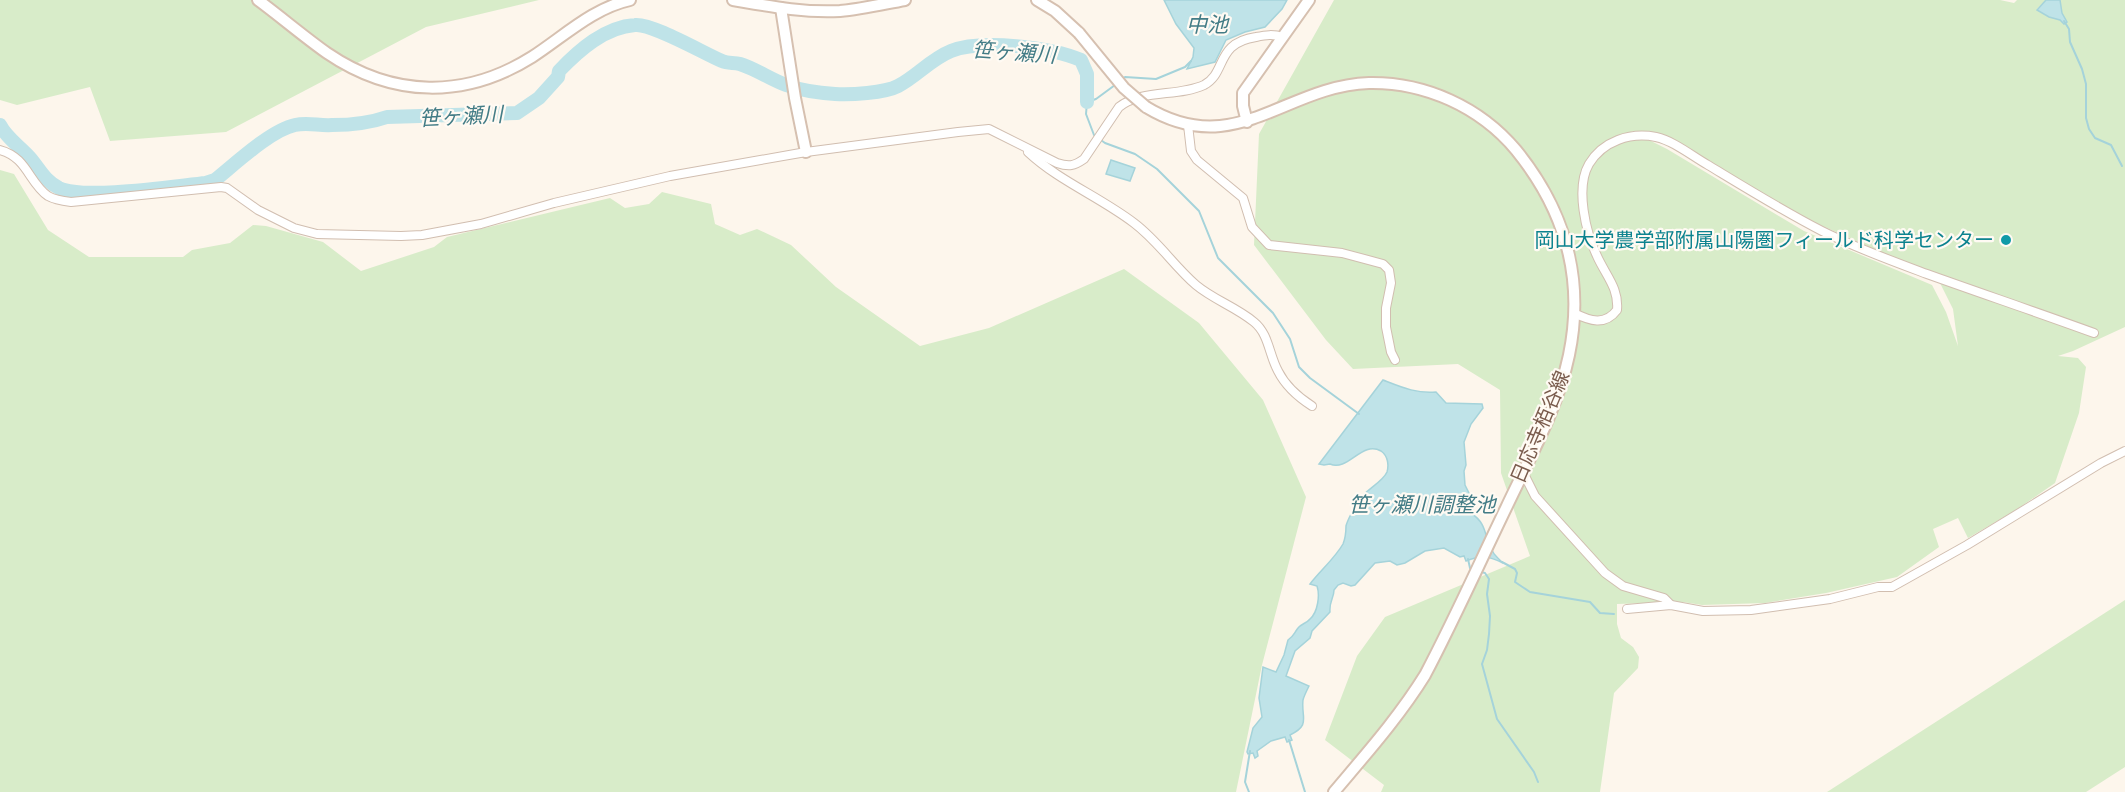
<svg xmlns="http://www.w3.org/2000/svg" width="2125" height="792" viewBox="0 0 2125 792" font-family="'Space Grotesk','Noto Sans JP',sans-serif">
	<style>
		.green { fill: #d8ecc9; fill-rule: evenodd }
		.water { fill: #bfe3e8; stroke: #a5d3da; stroke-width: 1.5 }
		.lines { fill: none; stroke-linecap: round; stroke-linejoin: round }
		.stream { stroke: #a5d3da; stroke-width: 2 }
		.river { stroke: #bfe3e8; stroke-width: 14 }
		.street-casing { stroke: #d1beb0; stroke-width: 10 }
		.secondary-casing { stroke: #d6c0b0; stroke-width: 14 }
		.street { stroke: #fff; stroke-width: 8 }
		.secondary { stroke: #fff; stroke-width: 10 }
		.secondary-bridge-casing { stroke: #d6c0b0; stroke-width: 14; stroke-linecap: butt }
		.secondary-bridge { stroke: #fff; stroke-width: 10 }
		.culture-dot { fill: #0f9aa8; stroke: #fffaf3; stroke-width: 2 }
		.labels { text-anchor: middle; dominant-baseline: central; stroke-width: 4.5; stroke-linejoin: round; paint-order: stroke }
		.culture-label { font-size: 20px; fill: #0d838f; stroke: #fffaf3; text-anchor: end }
		.street-label { font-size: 20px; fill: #7a5c4d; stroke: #fffaf3 }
		.water-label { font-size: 21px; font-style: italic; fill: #437c86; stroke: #fffaf3 }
	</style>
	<rect width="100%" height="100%" fill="#fdf6ec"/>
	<g class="green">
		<polygon points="0,0 539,0 426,27 226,132 110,141 90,87 17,105 0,100"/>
		<path d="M 1334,0 L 2000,0 L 2014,3 L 2017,0 L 2046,0 L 2037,9 L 2049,17 L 2060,20 L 2064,24 L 2067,22 L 2062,13 L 2060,0 L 2125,0 L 2125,327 L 2073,351 L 2058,356 L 2078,358 L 2086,367 L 2079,413 L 2055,483 L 2016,510 L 1968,538 L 1958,518 L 1933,529 L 1939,547 L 1897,577 L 1826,593 L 1765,603 L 1702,605 L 1683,602 L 1617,604 L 1617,624 L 1621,638 L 1633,647 L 1639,657 L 1638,668 L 1614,693 L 1600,792 L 1381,792 L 1384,785 L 1325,740 L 1357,656 L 1385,617 L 1530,556 L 1501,473 L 1500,390 L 1458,364 L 1353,369 L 1326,340 L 1254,245 L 1259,134 ZM 1631,131 L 1648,131 L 1663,135 L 1798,215 L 1901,261 L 1935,273 L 1953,309 L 1958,346 L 1946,312 L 1932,285 L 1804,231 L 1667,149 Z"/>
		<polygon points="0,170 14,174 48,230 89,257 183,257 192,250 230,243 253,225 266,226 323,242 361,271 434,247 447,237 610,198 625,208 649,204 662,192 711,204 715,224 740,235 757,229 791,245 836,287 920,346 989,328 1124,269 1199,323 1263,400 1306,497 1262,665 1236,792 0,792"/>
		<polygon points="2125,600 2125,767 2086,792 1827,792"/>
	</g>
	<g class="water">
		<polygon points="1164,0 1287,0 1282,9 1265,27 1245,32 1226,40 1215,62 1187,69 1193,57 1194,48 1176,24"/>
		<polygon points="2046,0 2060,0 2062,13 2067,22 2064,24 2060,20 2049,17 2037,10"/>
		<polygon points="1111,160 1135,168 1130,181 1106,174"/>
		<path d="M 1383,380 C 1401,387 1417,394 1436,392 L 1446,403 L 1482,404 L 1483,408 L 1471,424 L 1464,442 L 1466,465 L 1464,471 L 1465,485 L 1474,503 L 1472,514 C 1488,524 1484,539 1493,552 C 1495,556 1500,560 1503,563 C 1489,556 1481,555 1466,561 L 1464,556 L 1460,557 L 1444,548 L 1425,551 L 1405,563 L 1397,565 L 1390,561 L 1375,563 L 1355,585 L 1351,586 L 1343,583 L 1338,585 L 1334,590 C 1334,598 1329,601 1330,612 L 1312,631 L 1310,638 L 1295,651 L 1286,676 L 1309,686 C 1307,690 1304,696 1303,700 C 1301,718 1311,725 1290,735 L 1292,740 L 1287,742 L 1285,737 L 1271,741 L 1257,751 L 1258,756 L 1255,758 L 1253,753 L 1248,754 L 1247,752 L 1253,728 L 1262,717 L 1259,698 L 1263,667 L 1276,672 L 1284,655 L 1288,640 C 1294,636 1294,633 1298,628 C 1301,624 1307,623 1310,619 C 1318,612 1320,595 1317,586 L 1310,584 C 1320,571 1335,558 1343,544 C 1345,539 1346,532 1346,526 C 1347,521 1355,506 1358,501 C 1365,490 1383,482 1387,472 C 1389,465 1388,456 1381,451 C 1362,440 1348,472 1330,464 L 1324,465 L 1319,464 Z"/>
	</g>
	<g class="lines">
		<g class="stream">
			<polyline points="2064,21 2069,29 2070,42 2082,69 2086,84 2086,118 2089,129 2095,138 2111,145 2122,166"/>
			<polyline points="1122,79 1125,77 1156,79 1185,67 1191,61"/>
			<polyline points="1115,85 1096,99 1087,102 1086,114 1094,135 1105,143 1135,154 1157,169 1199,211 1218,258 1273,313 1290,339 1299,367 1310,378 1359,414"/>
			<polyline points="1468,559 1470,568 1473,569"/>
			<polyline points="1502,562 1515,569 1517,573 1515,582 1530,592 1590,602 1600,613 1614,614"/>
			<polyline points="1481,572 1485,573 1489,579 1487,594 1490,616 1489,634 1487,650 1482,664 1497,719 1534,772 1538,782"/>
			<polyline points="1289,740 1305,792"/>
			<polyline points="1249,792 1245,782 1250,751"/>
		</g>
		<path class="river" d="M 0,125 C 7,139 21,147 31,159 C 40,170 45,181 59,188 C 85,200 175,186 206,183 L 215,180 C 235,164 271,130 295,125 C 308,122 319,126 332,125 C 350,125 370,123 387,117 L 517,113 L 539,98 L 558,77 L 559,71 C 579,50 605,27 635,25 C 652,23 703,53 722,61 C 728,64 734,62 740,64 C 756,69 770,79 786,85 C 800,90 820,93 835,94 C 850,95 885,93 898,86 C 917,76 931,59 951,51 C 981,39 1051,47 1081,60 L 1087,74 L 1087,102"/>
		<g class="street-casing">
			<g id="street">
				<polyline points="1188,125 1191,151 1197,160 1243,198 1252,227 1269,245 1342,253 1383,264 1389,270 1391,283 1386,308 1386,327 1391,352 1395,360"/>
				<path d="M 0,150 C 27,157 29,183 48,196 C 55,200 63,201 71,202 L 221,187 L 227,188 L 258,210 L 294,228 L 317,234 L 401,236 L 422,235 L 481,224 L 554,203 L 670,176 L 806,152 L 958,132 L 989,129 L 1057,163 C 1069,167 1074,166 1084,159 L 1119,107 C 1142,89 1178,97 1204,85 C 1227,73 1215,43 1256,37 C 1266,35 1273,34 1283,37"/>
				<path d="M 1028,152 C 1059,181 1100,197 1134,223 C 1158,241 1174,266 1196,285 C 1214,300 1236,307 1254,322 C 1269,334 1269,355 1278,371 C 1286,387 1298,397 1312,406"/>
				<path d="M 1574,313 C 1590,321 1605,326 1617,310 C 1619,288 1606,276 1597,256 C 1586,233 1575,188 1589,164 C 1603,141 1630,132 1656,137 C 1674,141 1692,156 1708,165 C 1746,188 1783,211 1822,231 C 1856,248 1892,261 1927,274 C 1983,294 2039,313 2094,333"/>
				<polyline points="1523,472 1535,496 1605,573 1623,586 1664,598 1671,605"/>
				<polyline points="1627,609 1671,605 1703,611 1751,610 1830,599 1878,587 1892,587 1967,545 2101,463 2125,451"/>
			</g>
		</g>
		<g class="secondary-casing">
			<g id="secondary">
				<path d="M 258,0 C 281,17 303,36 327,53 C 393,98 465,99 532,57 C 563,37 593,8 630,0"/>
				<path d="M 733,0 C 768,6 803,13 840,11 C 862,9 883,4 905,0"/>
				<polyline points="1037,0 1055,11 1079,33"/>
				<polyline points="781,8 795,98 806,152"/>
				<path d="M 1146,107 C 1235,161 1284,86 1369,83 C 1425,82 1480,107 1516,150 C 1564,209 1585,278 1569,355 C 1558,408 1529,459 1506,508 C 1479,564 1454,620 1425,675 C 1399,717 1366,754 1334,792"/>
				<polyline points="1247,122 1243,106 1243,93 1309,0"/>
			</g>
		</g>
		<use href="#street" class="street"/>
		<use href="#secondary" class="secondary"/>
		<g class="secondary-bridge-casing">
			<polyline id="secondary-bridge" points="1079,33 1124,88 1146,107"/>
		</g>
		<use href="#secondary-bridge" class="secondary-bridge"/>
	</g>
	<circle class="culture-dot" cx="2006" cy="240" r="6"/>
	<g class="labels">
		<g class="culture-label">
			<text x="1994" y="240">岡山大学農学部附属山陽圏フィールド科学センター</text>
		</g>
		<g class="street-label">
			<text transform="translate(1540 427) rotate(-67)">日応寺栢谷線</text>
		</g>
		<g class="water-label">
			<text x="1207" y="24">中池</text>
			<text transform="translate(1014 52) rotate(4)">笹ヶ瀬川</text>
			<text transform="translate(461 116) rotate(-3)">笹ヶ瀬川</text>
			<text x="1422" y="504">笹ヶ瀬川調整池</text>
		</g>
	</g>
</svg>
